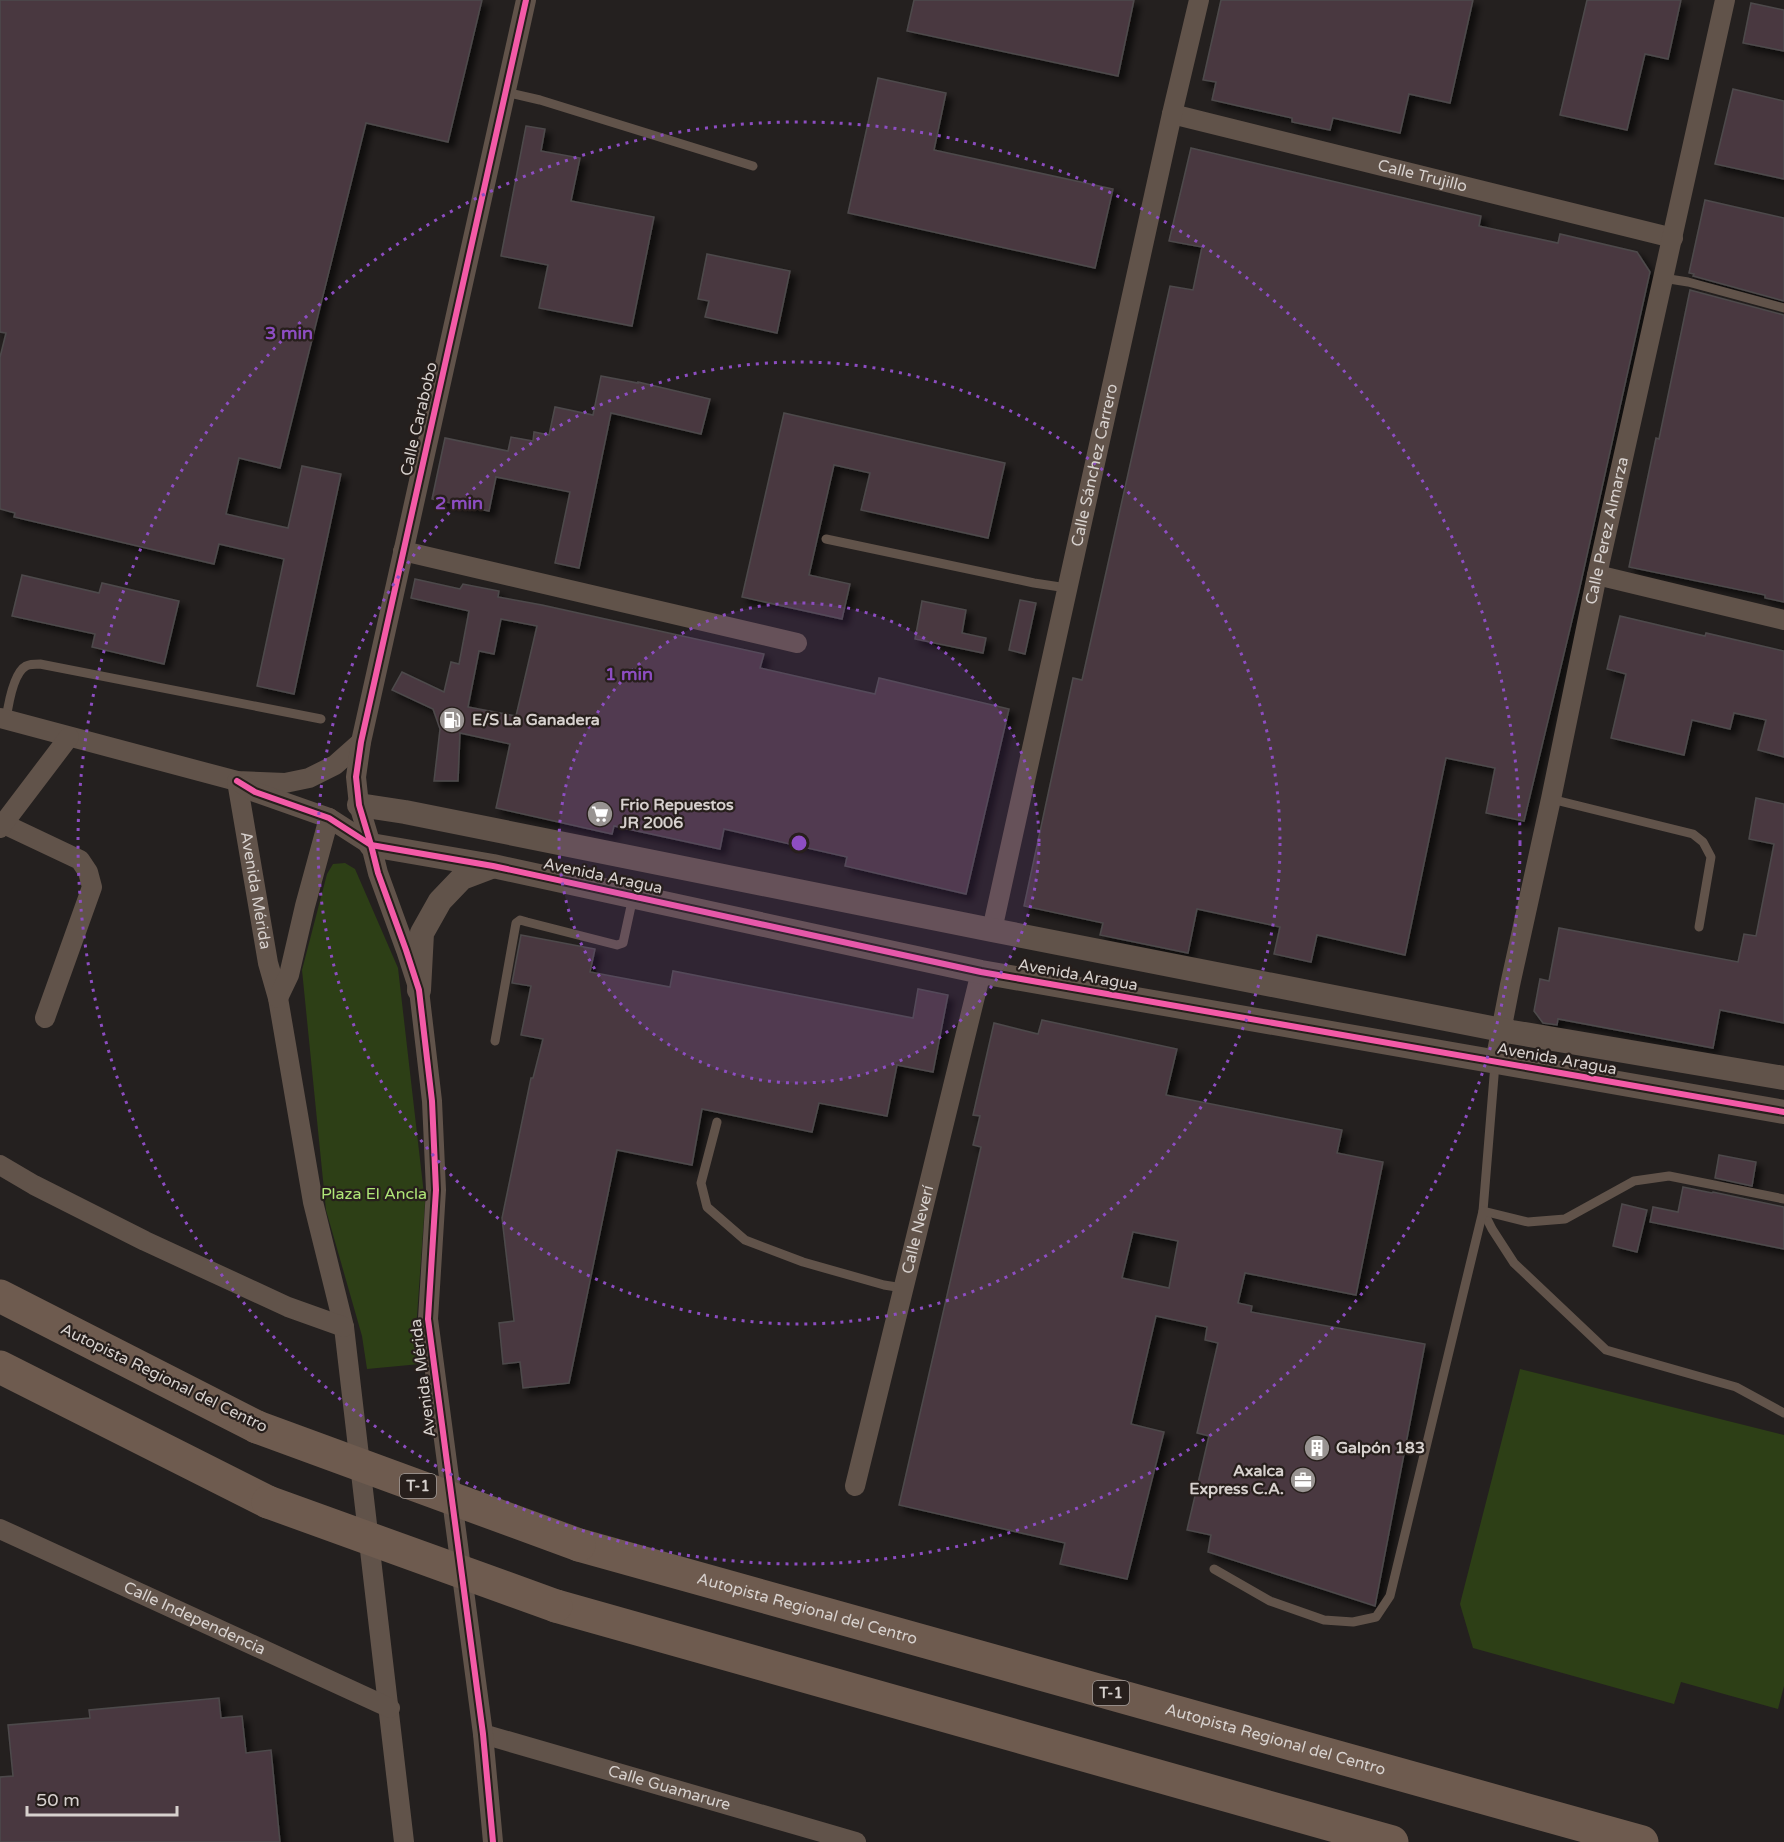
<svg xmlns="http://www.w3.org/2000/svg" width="1784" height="1842" viewBox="0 0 1784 1842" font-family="'Varela Round',sans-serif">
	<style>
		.green { fill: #2d3f16 }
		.building { fill: #483941; stroke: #4e4a4b; stroke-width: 1.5; fill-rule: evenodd; filter: url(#shadow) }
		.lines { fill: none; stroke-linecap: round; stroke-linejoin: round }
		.service { stroke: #61534a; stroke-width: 9 }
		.minor { stroke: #61534a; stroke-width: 20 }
		.tertiary { stroke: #61534a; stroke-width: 24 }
		.motorway { stroke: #6e5b4f; stroke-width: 33 }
		.motorway-bridge { stroke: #6e5b4f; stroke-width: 33 }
		.cycleway-casing { stroke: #271f1c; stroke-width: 10 }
		.cycleway { stroke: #f35aa7; stroke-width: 6 }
		.ring { fill: none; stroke: #8d4dc2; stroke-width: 3; stroke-dasharray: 3 6 }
		.labels { text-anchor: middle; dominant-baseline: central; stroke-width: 4.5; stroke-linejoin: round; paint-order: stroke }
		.shield { fill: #271f1c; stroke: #a29c99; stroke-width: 1.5 }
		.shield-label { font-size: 15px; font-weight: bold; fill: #d7d1ce }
		.street-label { font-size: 16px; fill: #d7d1ce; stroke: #271f1c }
		.poi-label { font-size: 16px; font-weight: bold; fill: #d7d1ce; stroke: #271f1c; text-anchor: start }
		.park-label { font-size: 16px; fill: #afe677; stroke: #271f1c }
		.centre { fill: #8d4dc2; stroke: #271f1c; stroke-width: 3 }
		.ring-label { font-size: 18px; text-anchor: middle; font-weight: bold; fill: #8d4dc2; stroke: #271f1c; stroke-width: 4.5; stroke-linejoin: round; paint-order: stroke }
	</style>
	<defs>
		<filter id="shadow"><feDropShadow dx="5.5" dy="5.5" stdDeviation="3" flood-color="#0009"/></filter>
	</defs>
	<rect width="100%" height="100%" fill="#24201f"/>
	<g class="green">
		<polygon points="345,863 355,869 398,968 425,1203 416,1330 420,1364 367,1369 362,1336 326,1210 302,970 327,874 333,864"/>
		<polygon points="1520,1369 1784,1435 1784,1686 1778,1709 1681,1682 1674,1704 1473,1648 1460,1604"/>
	</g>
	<g class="building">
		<polygon points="0,0 482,0 448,142 366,123 280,468 239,458 226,514 288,528 302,466 341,474 294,694 257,686 284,559 219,544 214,564 14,517 15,513 0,509 0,357 6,333 0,332"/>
		<polygon points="914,0 1134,0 1118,76 907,31"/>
		<polygon points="1221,0 1473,0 1450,103 1409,94 1400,133 1333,118 1330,130 1292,122 1292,118 1212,100 1216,82 1203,80"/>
		<polygon points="1587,0 1681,0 1668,59 1645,54 1627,130 1560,115"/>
		<polygon points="1751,3 1784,10 1784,51 1743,43"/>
		<polygon points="878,78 946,93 934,150 1113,189 1095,268 848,213"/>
		<polygon points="1733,89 1784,101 1784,179 1715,164"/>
		<polygon points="526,126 545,129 541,151 580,158 571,201 654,217 632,326 539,308 548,265 501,256"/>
		<polygon points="1191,148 1481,216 1479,226 1558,243 1560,234 1637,252 1650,272 1579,591 1524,821 1486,813 1495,768 1446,758 1405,955 1317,935 1311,962 1274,954 1280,927 1197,909 1188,953 1100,935 1103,923 1024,906 1073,678 1082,680 1170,286 1193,290 1202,247 1169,241"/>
		<polygon points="1705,200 1784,218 1784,301 1693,276 1694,274 1689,273"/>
		<polygon points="707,254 790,271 777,333 705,317 709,301 698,299"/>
		<polygon points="1690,290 1784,315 1784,602 1765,598 1765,595 1629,567 1656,438 1659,439"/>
		<polygon points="601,376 638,383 638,382 710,399 701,434 611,413 579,568 555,563 570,492 496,477 489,511 432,499 445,438 508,451 511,437 533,441 534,432 549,435 555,407 593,415"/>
		<polygon points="784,413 1005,463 988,538 861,510 870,473 834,465 809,575 850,584 842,619 742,597"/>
		<polygon points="22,575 99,593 102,583 179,601 164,664 92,647 95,634 12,616"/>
		<path d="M 415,579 L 460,589 L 463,584 L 499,591 L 498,597 L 542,605 L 764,654 L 760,668 L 875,694 L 879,678 L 1009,709 L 966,894 L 845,866 L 847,857 L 724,829 L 720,849 L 614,826 L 612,834 L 496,808 L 510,744 L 460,733 L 458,781 L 434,781 L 440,729 L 433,709 L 392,690 L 402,672 L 444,692 L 451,662 L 459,664 L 469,611 L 411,598 ZM 501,619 L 537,626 L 516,716 L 468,707 L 479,651 L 494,654 Z"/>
		<polygon points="1020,600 1036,603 1025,654 1009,650"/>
		<polygon points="922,601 966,610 962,633 986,638 983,653 915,639"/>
		<polygon points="1620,616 1705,636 1706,633 1784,651 1784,757 1758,750 1766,720 1734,713 1730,729 1692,720 1684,755 1611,738 1626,674 1607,669"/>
		<polygon points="1756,798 1784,804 1784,1023 1720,1010 1713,1048 1558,1019 1557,1025 1543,1023 1534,1011 1540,979 1549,981 1559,928 1738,962 1744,934 1756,936 1774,844 1749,839"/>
		<polygon points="521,935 595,949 590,972 670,987 673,971 913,1018 918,989 948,995 933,1072 897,1065 887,1116 819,1103 812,1132 702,1109 692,1165 617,1150 569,1383 523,1388 520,1362 503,1364 499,1323 514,1321 502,1218 531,1078 533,1078 543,1039 521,1035 531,986 512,983"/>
		<path d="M 1042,1020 L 1177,1049 L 1166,1095 L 1342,1130 L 1337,1153 L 1383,1162 L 1356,1295 L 1245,1273 L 1238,1303 L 1252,1306 L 1251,1312 L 1425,1344 L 1375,1606 L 1208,1552 L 1211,1535 L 1187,1530 L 1209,1436 L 1197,1433 L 1218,1343 L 1205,1340 L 1207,1327 L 1156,1316 L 1131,1424 L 1164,1432 L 1127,1579 L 1060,1564 L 1065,1543 L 899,1505 L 981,1147 L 973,1145 L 980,1116 L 973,1115 L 994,1023 L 1038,1034 ZM 1133,1232 L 1178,1241 L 1169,1288 L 1122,1278 Z"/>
		<polygon points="1719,1155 1756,1162 1752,1186 1715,1178"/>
		<polygon points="1683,1187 1712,1193 1713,1192 1784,1207 1784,1249 1650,1222 1653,1207 1678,1212"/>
		<polygon points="1622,1204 1647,1210 1637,1252 1613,1246"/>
		<polygon points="219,1698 221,1718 242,1716 246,1753 271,1750 280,1842 0,1842 0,1777 13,1776 8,1725 90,1718 89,1710"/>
	</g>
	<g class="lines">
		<g class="service">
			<polyline points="505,92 540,100 753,166"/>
			<polyline points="1663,278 1688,282 1784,308"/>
			<polyline points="826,539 1034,583 1067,588"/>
			<path d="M 6,720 C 8,706 13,673 26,666 C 30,664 36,664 40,664 L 321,719"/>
			<polyline points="1551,799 1693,834 1703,842 1711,857 1699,927"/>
			<polyline points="495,1041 516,923 520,920 527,922 617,945 623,943 633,897"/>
			<polyline points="1495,1064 1483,1211 1492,1229 1514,1263 1606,1350 1736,1387 1784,1413"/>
			<polyline points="717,1122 701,1183 707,1207 745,1240 803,1262 884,1285 903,1288"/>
			<polyline points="1214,1569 1270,1601 1324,1620 1353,1622 1376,1617 1390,1596 1483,1211 1528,1222 1565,1219 1634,1181 1669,1176 1784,1199"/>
		</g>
		<g class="minor">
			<path id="s1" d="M 1172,114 L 1673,238"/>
			<polyline points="403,551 797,643"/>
			<polyline points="1597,575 1784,620"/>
			<polyline points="0,718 237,781 285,783 309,778 335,765 361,742"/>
			<path id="s2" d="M 237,781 L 268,963 L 278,998 L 313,1202 L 344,1327 L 404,1842"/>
			<polyline points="242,784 255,792 329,818 371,845"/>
			<polyline points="4,824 80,860 88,872 92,887 45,1018"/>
			<polyline points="0,828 69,737"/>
			<path id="s3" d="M 992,930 L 1172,114 L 1199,0"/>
			<polyline points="278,998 289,975 305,906 329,818"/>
			<path id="s4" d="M 1495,1062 L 1510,985 L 1551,799 L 1597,575 L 1725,0"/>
			<polyline points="0,1165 34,1185 145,1241 288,1307 344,1327"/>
			<path id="s5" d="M 855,1486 L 981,972"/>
			<path id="s6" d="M 0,1529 L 390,1708"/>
			<path id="s7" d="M 483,1734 L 856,1842"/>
			<polyline points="493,1842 483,1734 428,1319 436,1190 432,1101 419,990 406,950 378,873 371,845 359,805 356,777 361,742 526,0"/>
		</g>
		<g class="tertiary">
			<polyline points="359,805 405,812 992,930 1512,1032 1784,1078"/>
			<polyline points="371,845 493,866 981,972 1784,1112"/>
			<polyline points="419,990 422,933 440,901 462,878 491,867"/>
		</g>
		<g class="motorway">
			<polyline points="0,1296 257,1427"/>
			<polyline points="0,1367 268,1502"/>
			<path id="s8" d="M 579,1545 L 1642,1842"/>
			<polyline points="556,1606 1392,1842"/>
		</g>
		<g class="motorway-bridge">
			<polyline points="257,1427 579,1545"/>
			<polyline points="268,1502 556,1606"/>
		</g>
		<g class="cycleway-casing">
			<g id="cycleway">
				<polyline points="237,781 255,792 329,818 371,845 493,866 981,972 1784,1112"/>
				<polyline points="493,1842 483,1734 428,1319 436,1190 432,1101 419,990 406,950 378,873 371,845 359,805 356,777 361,742 526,0"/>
			</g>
		</g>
		<use href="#cycleway" class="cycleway"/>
	</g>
	<circle cx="799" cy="843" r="240" fill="#8d4dc2" fill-opacity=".12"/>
	<g class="ring">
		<circle cx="799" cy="843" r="240"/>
		<circle cx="799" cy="843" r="481"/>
		<circle cx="799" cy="843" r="721"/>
	</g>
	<defs>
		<g id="fuel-disc" transform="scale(1.35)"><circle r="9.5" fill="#989391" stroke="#271f1c"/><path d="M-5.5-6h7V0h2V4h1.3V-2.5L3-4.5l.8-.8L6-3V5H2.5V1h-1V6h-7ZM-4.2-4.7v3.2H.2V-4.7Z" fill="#fff"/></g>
		<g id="supermarket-disc" transform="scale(1.35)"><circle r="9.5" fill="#989391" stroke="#271f1c"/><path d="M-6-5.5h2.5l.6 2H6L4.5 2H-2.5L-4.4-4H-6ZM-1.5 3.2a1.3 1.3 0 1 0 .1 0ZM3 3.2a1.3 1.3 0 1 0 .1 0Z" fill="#fff"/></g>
		<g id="building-disc" transform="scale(1.35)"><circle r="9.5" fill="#989391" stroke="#271f1c"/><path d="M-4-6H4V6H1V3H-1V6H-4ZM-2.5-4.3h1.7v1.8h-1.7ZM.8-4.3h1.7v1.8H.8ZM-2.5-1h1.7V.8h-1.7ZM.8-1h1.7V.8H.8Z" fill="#fff"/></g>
		<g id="office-disc" transform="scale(1.35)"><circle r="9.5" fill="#989391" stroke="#271f1c"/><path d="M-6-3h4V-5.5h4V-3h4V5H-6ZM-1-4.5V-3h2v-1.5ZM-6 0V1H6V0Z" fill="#fff"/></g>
	</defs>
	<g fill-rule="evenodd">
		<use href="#fuel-disc" x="452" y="720"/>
		<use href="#supermarket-disc" x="600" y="814"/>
		<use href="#building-disc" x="1317" y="1448"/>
		<use href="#office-disc" x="1303" y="1480"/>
	</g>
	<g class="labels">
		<g class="shield">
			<rect x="400" y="1474" width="36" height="24" rx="4.5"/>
			<rect x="1093" y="1681" width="36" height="24" rx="4.5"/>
		</g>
		<g class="shield-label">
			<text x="418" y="1486">T-1</text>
			<text x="1111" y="1693">T-1</text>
		</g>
		<g class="street-label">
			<text stroke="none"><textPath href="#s1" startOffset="258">Calle Trujillo</textPath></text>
			<text transform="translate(419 419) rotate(-77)">Calle Carabobo</text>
			<text stroke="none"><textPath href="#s3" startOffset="476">Calle Sánchez Carrero</textPath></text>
			<text stroke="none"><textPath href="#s4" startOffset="543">Calle Perez Almarza</textPath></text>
			<text transform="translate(603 876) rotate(12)">Avenida Aragua</text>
			<text stroke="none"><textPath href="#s2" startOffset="111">Avenida Mérida</textPath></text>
			<text transform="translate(1078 975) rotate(10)">Avenida Aragua</text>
			<text transform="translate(1557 1059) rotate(10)">Avenida Aragua</text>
			<text stroke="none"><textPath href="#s5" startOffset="264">Calle Neverí</textPath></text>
			<text transform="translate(164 1378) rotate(26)">Autopista Regional del Centro</text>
			<text transform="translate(423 1378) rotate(-97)">Avenida Mérida</text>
			<text stroke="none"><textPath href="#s8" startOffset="237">Autopista Regional del Centro</textPath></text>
			<text stroke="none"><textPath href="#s6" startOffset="214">Calle Independencia</textPath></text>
			<text stroke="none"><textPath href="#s8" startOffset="723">Autopista Regional del Centro</textPath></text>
			<text stroke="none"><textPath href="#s7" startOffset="194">Calle Guamarure</textPath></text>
		</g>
		<g class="poi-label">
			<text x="472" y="720">E/S La Ganadera</text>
			<text x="620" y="805">Frio Repuestos<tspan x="620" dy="18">JR 2006</tspan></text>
			<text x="1336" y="1448">Galpón 183</text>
			<text x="1284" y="1471" text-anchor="end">Axalca<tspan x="1284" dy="18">Express C.A.</tspan></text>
		</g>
		<g class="park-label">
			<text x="374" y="1194">Plaza El Ancla</text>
		</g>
	</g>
	<circle cx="799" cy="843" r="9" class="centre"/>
	<g class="ring-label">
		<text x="289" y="339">3 min</text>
		<text x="459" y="509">2 min</text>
		<text x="629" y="680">1 min</text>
	</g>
	<path d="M27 1806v9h150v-9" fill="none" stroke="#d7d1ce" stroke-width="3"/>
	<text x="36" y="1806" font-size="18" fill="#d7d1ce" stroke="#271f1c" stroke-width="4.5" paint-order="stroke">50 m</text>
</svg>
